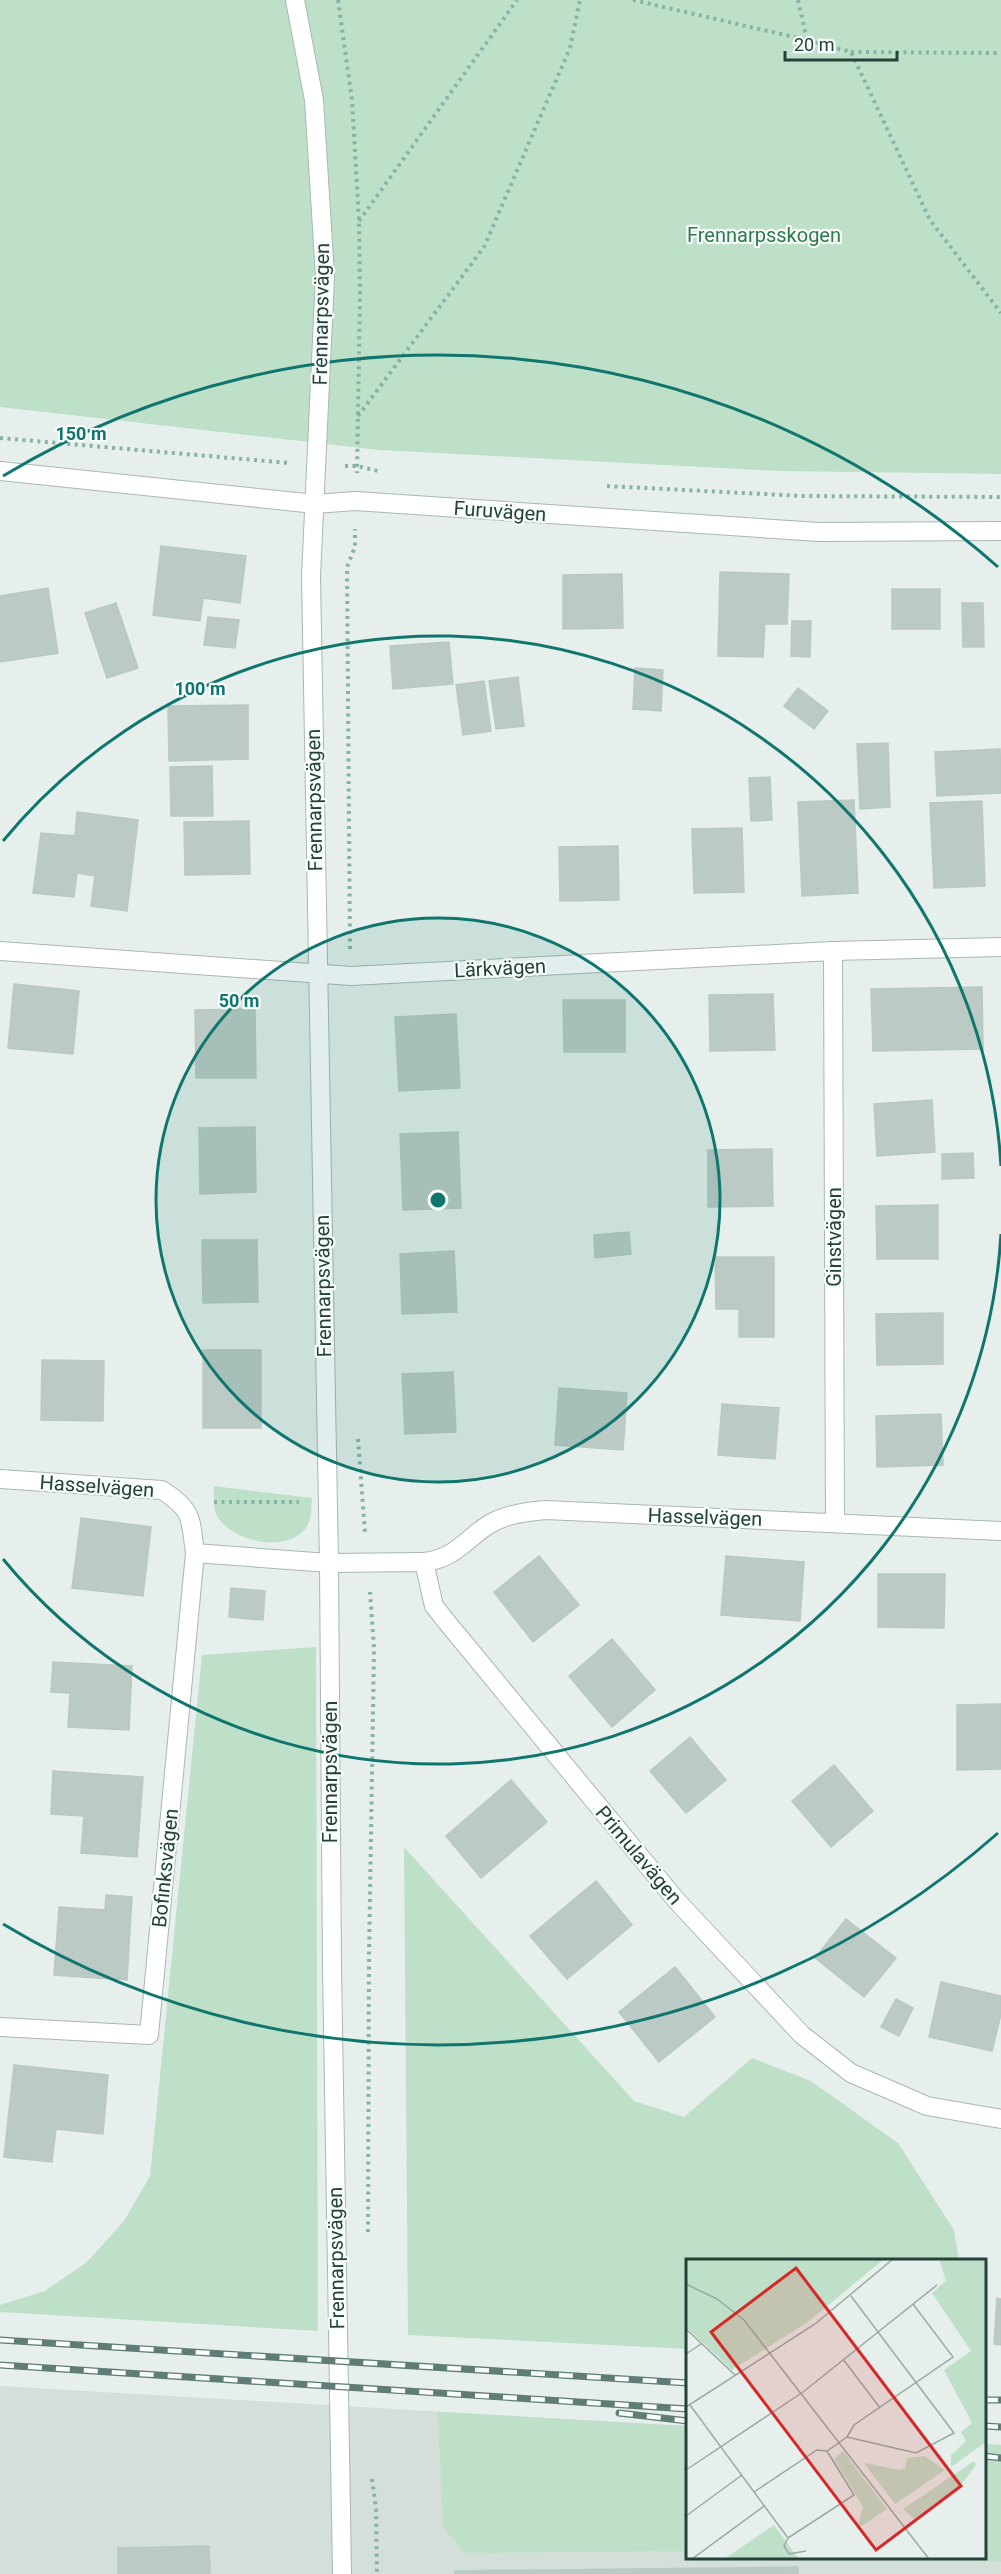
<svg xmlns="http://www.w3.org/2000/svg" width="1001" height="2574" viewBox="0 0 1001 2574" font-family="Roboto,sans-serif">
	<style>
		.built { fill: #d4dfda }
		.green { fill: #bfe0c8 }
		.building { fill: #bbcac4; stroke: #b8c9c2; stroke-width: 1.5 }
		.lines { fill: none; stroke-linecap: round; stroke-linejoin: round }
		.minor-casing { stroke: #a8b8b2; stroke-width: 20 }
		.tertiary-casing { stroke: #a8b8b2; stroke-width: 20 }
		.path { stroke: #86b3a5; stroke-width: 4; stroke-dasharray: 3 4.5; stroke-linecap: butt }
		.minor { stroke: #fff; stroke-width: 18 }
		.tertiary { stroke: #fff; stroke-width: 18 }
		.rail-casing { stroke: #5f7d75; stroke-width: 7 }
		.rail { stroke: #f7fbf9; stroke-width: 4.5; stroke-dasharray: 14; stroke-linecap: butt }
		.ring { fill: none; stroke: #0f766e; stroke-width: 3 }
		.labels { text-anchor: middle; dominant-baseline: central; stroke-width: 4.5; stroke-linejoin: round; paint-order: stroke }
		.park-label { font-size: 20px; fill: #2d7a4b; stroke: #f7fbf9 }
		.street-label { font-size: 20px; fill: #24423a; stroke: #f7fbf9 }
		.inset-road { fill: none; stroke: #98aaa4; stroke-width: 1.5 }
		.view { fill: #d62828; fill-opacity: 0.15; stroke: #d62828; stroke-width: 3 }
		.inset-edge { fill: none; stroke: #24423a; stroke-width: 3 }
		.centre { fill: #0f766e; stroke: #f7fbf9; stroke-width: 3 }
		.ring-label { font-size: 18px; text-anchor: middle; font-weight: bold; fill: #0f766e; stroke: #f7fbf9; stroke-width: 4.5; stroke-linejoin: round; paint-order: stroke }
	</style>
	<rect width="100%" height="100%" fill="#e6efeb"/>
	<polygon class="built" points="0,2386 687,2426 688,2558 984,2558 985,2444 1001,2445 1001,2574 0,2574"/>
	<g class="green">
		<polygon points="0,0 1001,0 1001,474 780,471 379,450 0,407"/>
		<path d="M 214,1486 L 312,1498 C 311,1509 312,1520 305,1529 C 285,1554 229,1541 216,1514 C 213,1507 214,1494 214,1486 Z"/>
		<polygon points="316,1647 318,2331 0,2312 0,2305 45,2291 87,2262 124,2221 150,2176 202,1655"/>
		<polygon points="404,1847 634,2101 684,2117 752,2058 811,2081 898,2143 954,2230 959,2260 688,2260 687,2349 408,2335"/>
		<polygon points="438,2412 687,2426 687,2551 465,2553 443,2527"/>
		<polygon points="985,2444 1001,2445 1001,2562 923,2558 984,2558"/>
	</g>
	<g class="building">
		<polygon points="161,546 246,556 240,603 203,598 200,621 153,615"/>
		<polygon points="720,572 789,574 787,624 765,624 763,657 718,656"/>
		<polygon points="622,574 623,628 563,629 563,575"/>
		<polygon points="48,588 58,653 0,662 0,596"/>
		<rect x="892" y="589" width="48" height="40"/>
		<polygon points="116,603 138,668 107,678 85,613"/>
		<polygon points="962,603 983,603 984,647 963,647"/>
		<polygon points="208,617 239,620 235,648 204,645"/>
		<polygon points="792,621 811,621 810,657 791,656"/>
		<polygon points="449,642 453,684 393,689 390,646"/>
		<polygon points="635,668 663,670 661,711 633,709"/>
		<polygon points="518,677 524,726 496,729 489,681"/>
		<polygon points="484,681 491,731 463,735 456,685"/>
		<polygon points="798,688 828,711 814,729 784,706"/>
		<polygon points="248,705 248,759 169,761 168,706"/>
		<polygon points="888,743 890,807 860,809 857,744"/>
		<polygon points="1000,749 1001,793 937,796 935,752"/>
		<polygon points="212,766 213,816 171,816 170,767"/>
		<polygon points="770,777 772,820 751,821 749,778"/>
		<polygon points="854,800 858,893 802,896 798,802"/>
		<polygon points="982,801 985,886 934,888 930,803"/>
		<polygon points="77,812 138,820 127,911 91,906 95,876 77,873 74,897 33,893 41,833 75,836"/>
		<polygon points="249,821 250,874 185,875 184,822"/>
		<polygon points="742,828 744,892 694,893 692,829"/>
		<polygon points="618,846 619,900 560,901 559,847"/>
		<polygon points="14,984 79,991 73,1054 8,1048"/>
		<polygon points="982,987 983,1049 873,1051 871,989"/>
		<polygon points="773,994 775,1050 710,1051 709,995"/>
		<polygon points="563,1000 625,1000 625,1052 564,1052"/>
		<polygon points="255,1009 256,1078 196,1078 195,1010"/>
		<polygon points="456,1014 460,1088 399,1091 395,1017"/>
		<polygon points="932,1100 935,1152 877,1156 874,1104"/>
		<polygon points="255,1127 256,1192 200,1194 199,1128"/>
		<polygon points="458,1132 461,1208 403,1210 400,1134"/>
		<polygon points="772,1149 773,1206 708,1207 708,1150"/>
		<polygon points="973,1153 974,1178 942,1179 942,1154"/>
		<polygon points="938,1205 938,1259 877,1259 876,1206"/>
		<polygon points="629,1232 631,1254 595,1258 594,1235"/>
		<polygon points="202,1240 257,1240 258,1302 203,1303"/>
		<polygon points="454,1251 457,1312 402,1314 400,1254"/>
		<polygon points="715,1257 774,1257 774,1337 739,1337 739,1309 716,1309"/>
		<polygon points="943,1313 943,1364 877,1365 876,1314"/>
		<rect x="203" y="1350" width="58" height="78"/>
		<polygon points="42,1360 104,1361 103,1421 41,1420"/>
		<polygon points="453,1372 456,1432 405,1434 402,1374"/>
		<polygon points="559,1388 627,1393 623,1450 555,1445"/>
		<polygon points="722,1404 779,1408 775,1459 718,1455"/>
		<polygon points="941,1414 943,1465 877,1467 876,1416"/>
		<polygon points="81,1518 151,1527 143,1596 72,1588"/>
		<polygon points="539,1556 579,1605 533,1642 494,1592"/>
		<polygon points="726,1556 804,1562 800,1621 721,1615"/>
		<polygon points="878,1574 945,1574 944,1628 878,1627"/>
		<polygon points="231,1588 265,1591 263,1620 229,1617"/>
		<polygon points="612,1639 655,1690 612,1727 569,1676"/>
		<polygon points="53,1662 132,1666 129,1730 68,1727 70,1693 51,1692"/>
		<polygon points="1001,1704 1001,1769 957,1770 957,1705"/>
		<polygon points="690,1737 726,1780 686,1813 650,1771"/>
		<polygon points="834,1765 873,1811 831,1847 792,1801"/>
		<polygon points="53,1771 143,1777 137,1857 81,1853 84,1816 51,1814"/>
		<polygon points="511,1780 547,1822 481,1878 446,1836"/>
		<polygon points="596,1881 632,1925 567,1979 530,1936"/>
		<polygon points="106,1895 132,1897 127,1980 54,1975 59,1907 105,1910"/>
		<polygon points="846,1919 896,1958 864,1997 815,1958"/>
		<polygon points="675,1967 715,2017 659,2062 619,2012"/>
		<polygon points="941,1982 1001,1996 1001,2014 992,2051 929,2037"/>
		<polygon points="896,1999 913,2008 899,2036 881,2027"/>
		<polygon points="14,2065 108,2075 103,2134 56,2129 52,2162 4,2157"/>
		<polygon points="997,2298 1001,2299 1001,2345 994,2344"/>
		<polygon points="209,2546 210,2574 118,2574 118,2548"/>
		<polygon points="798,2567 798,2574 455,2574 455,2571"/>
	</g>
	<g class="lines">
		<g class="minor-casing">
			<g id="minor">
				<polyline points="315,504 355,501 819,532 1001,531"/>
				<polyline points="0,951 351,976 833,951 1001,947"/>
				<polyline points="833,951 835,1523"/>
				<path d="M 0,1479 L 162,1490 C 194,1511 190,1518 195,1553 L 329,1563 L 424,1562 L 434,1606 L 450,1626 L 676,1900 L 802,2035 L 851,2073 L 927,2106 L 1001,2119"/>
				<path d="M 424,1562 C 454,1559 465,1540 488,1525 C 505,1514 526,1512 546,1510 L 1001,1531"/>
				<polyline points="0,2027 149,2035 195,1553"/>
			</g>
		</g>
		<g class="tertiary-casing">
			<g id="tertiary">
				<polyline points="295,0 314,100 325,276 311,576 329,1563 332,1967 342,2574"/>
				<polyline points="0,471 315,504"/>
			</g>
		</g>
		<g class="path">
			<polyline points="338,0 352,100 359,221 360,296 357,473"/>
			<polyline points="633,0 807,40 851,52 930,220 1001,313"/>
			<polyline points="798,0 807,40"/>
			<polyline points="851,52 1001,53"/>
			<polyline points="359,221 517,0"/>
			<polyline points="358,416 484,247 570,48 580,0"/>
			<polyline points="0,438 289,463"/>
			<polyline points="345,466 357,466 378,471"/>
			<polyline points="607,486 802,496 1001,497"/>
			<polyline points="350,949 347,567 355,547 355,529"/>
			<polyline points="358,1439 365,1533"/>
			<polyline points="214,1502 299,1502"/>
			<polyline points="368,2232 369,1959 374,1648 370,1592"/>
			<polyline points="372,2479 376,2509 377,2574"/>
		</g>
		<use href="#minor" class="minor"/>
		<use href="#tertiary" class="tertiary"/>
		<g class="rail-casing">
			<g id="rail">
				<polyline points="0,2340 688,2383"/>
				<polyline points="0,2365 688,2409"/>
				<polyline points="984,2400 1001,2400"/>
				<polyline points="619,2413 688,2421"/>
				<polyline points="984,2426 1001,2427"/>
				<polyline points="984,2456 1001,2458"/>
			</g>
		</g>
		<use href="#rail" class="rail"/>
	</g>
	<circle cx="438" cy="1200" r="282" fill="#0f766e" fill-opacity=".12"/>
	<g class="ring">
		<circle cx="438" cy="1200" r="282"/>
		<path d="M1001 1234A564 564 0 0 1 3 1559M3 841A564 564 0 0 1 1001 1166"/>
		<path d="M998 1833A845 845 0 0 1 3 1924M3 476A845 845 0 0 1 998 567"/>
	</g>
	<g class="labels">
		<g class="park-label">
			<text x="764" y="235">Frennarpsskogen</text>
		</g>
		<g class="street-label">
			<text transform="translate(321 314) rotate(-89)">Frennarpsvägen</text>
			<text transform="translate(500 511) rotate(4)">Furuvägen</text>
			<text transform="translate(314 800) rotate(-91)">Frennarpsvägen</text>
			<text transform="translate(500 968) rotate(-3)">Lärkvägen</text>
			<text transform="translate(834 1237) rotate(-90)">Ginstvägen</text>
			<text transform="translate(323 1286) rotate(-91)">Frennarpsvägen</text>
			<text transform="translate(97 1486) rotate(4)">Hasselvägen</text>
			<text transform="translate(705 1517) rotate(2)">Hasselvägen</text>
			<text transform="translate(330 1772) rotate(-90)">Frennarpsvägen</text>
			<text transform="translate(639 1855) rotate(50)">Primulavägen</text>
			<text transform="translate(165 1868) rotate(-84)">Bofinksvägen</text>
			<text transform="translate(336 2258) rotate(-91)">Frennarpsvägen</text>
		</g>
	</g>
	<g transform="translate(686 2259)">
		<rect width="300" height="300" fill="#e6efeb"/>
		<path d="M 0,0 L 198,0 L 122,63 L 46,111 L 0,68 ZM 253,0 L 300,0 L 300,183 L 265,208 L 265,196 L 280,182 L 275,173 L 286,164 L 258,111 L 285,92 L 246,34 L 260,22 ZM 157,192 L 201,250 L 171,270 L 177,248 L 148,200 ZM 239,197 L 259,211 L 209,245 L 178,204 L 214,211 L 219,209 L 221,199 ZM 288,202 L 290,206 L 275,226 L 228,260 L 217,250 ZM 88,266 L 113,300 L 38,300 Z" fill="#bfe0c8"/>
		<path class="inset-road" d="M 0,25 L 31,40 L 58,61 L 243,300M 0,70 L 49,116M 0,95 L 15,85M 157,100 L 194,149M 4,146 L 102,279M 0,148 L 129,65 L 207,0M 161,178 L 168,166 L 267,98 L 227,45M 0,211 L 117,133 L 251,26M 68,233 L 131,191 L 141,192 L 161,178 L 230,194 L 268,174 L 165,37M 0,257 L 56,216M 102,279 L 168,236 L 141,192M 102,279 L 98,287 L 103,295 L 120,292M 6,300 L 78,247"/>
		<path class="view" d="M 110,9 L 275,227 L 190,291 L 25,73 Z"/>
		<rect width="300" height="300" class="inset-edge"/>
	</g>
	<circle cx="438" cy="1200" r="9" class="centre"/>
	<g class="ring-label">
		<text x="81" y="440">150 m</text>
		<text x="200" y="695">100 m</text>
		<text x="239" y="1007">50 m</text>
	</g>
	<path d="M785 51v9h112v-9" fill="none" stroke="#24423a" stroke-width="3"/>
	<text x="794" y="51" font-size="18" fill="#24423a" stroke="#f7fbf9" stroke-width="4.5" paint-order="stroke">20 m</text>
</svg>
